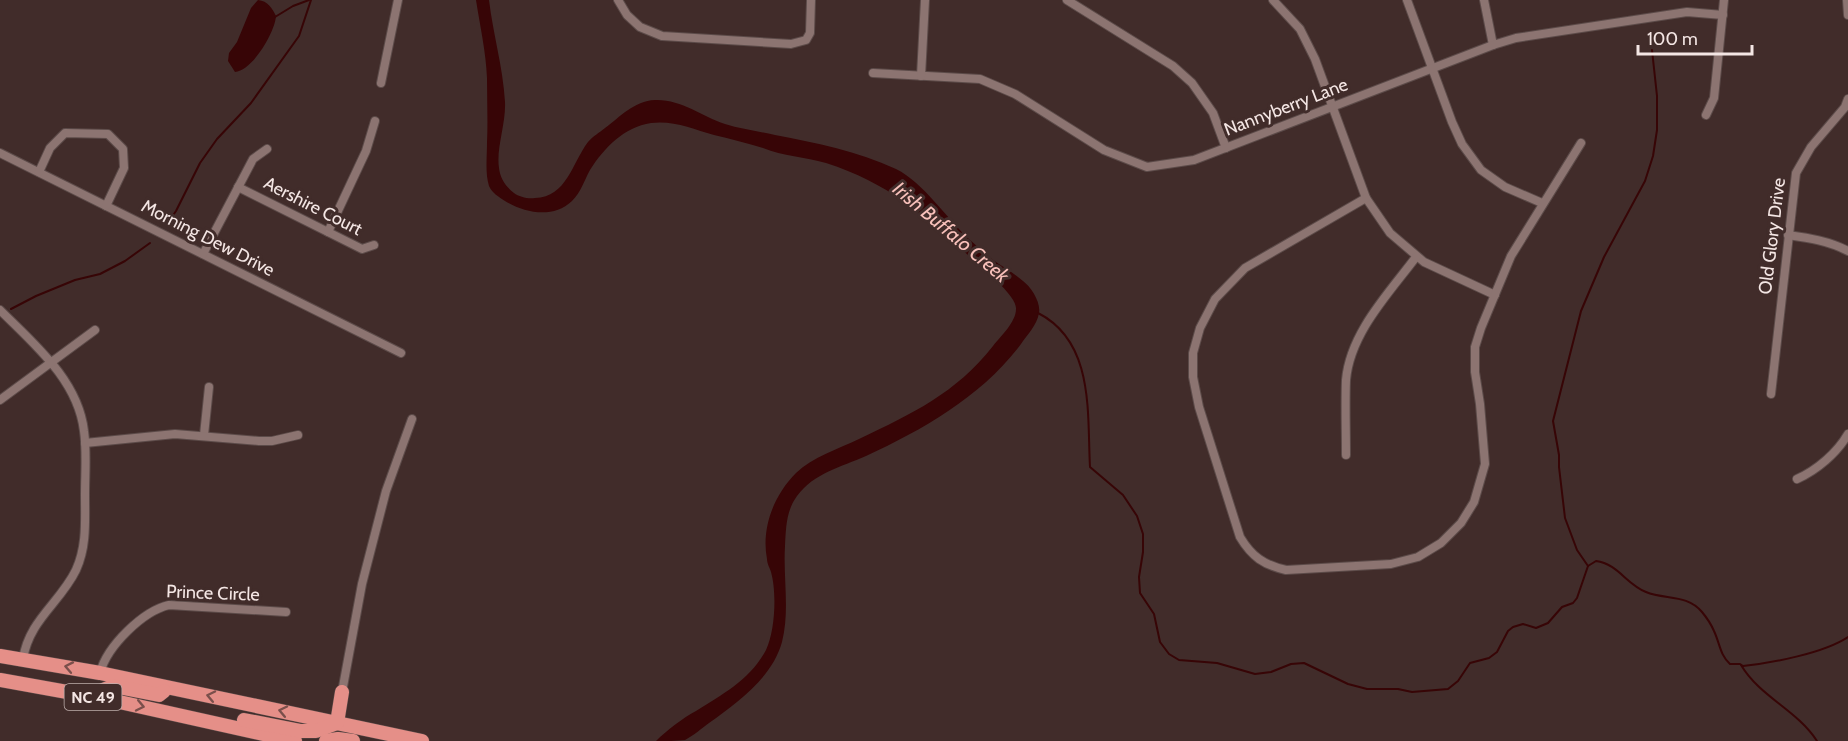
<svg xmlns="http://www.w3.org/2000/svg" width="1848" height="741" viewBox="0 0 1848 741" font-family="Cabin,sans-serif">
	<style>
		.water { fill: #370506 }
		.lines { fill: none; stroke-linecap: round; stroke-linejoin: round }
		.stream { stroke: #370506; stroke-width: 2 }
		.minor-casing { stroke: #5c4b49; stroke-width: 10 }
		.trunk-casing { stroke: #5c4b49; stroke-width: 15 }
		.minor { stroke: #8c7471; stroke-width: 8 }
		.trunk { stroke: #e58f88; stroke-width: 14 }
		.oneway { stroke: #7a4f4b }
		.labels { text-anchor: middle; dominant-baseline: central; stroke-width: 6; stroke-linejoin: round; paint-order: stroke }
		.shield { fill: #412c2a; stroke: #beaeac; stroke-width: 1.5 }
		.shield-label { font-size: 16px; font-weight: bold; fill: #f4e6e4 }
		.street-label { font-size: 18px; fill: #f4e6e4; stroke: #412c2a }
		.water-label { font-size: 20px; font-style: italic; fill: #f8c0ba; stroke: #412c2a }
	</style>
	<rect width="100%" height="100%" fill="#412c2a"/>
	<g class="water">
		<path d="M 258,0 C 268,1 272,8 276,16 C 275,32 253,70 235,72 L 228,61 L 229,53 L 237,42 L 251,8 Z"/>
		<path d="M 476,0 L 489,0 C 493,34 503,67 505,102 C 506,124 496,148 499,168 C 500,178 506,187 514,193 C 519,197 528,199 535,198 C 567,197 572,163 588,142 C 593,136 599,133 605,128 C 620,117 634,101 655,100 C 681,99 701,116 725,124 C 741,129 758,131 775,135 C 817,143 857,151 896,169 C 924,183 947,219 970,240 C 978,247 985,254 993,260 C 1003,267 1014,273 1023,281 C 1031,287 1041,302 1039,313 C 1037,325 1027,335 1021,344 C 982,396 924,429 866,456 C 841,467 814,473 797,496 C 786,511 786,528 785,546 C 783,578 790,610 782,642 C 772,678 738,702 709,723 C 702,728 693,736 685,740 C 677,741 665,741 656,741 C 667,730 683,718 696,711 C 723,694 750,680 766,650 C 775,631 777,593 771,572 C 770,568 767,564 767,559 C 761,528 774,495 796,473 C 813,457 838,449 859,439 C 913,413 955,394 993,346 C 1001,336 1016,322 1016,309 C 1017,297 989,274 980,266 C 930,220 892,184 826,163 C 805,157 783,156 763,148 C 747,143 731,139 714,135 C 693,129 673,120 651,123 C 624,127 604,148 590,170 C 584,181 581,192 572,201 C 553,219 525,213 505,201 C 499,197 492,193 489,186 C 485,173 487,157 487,143 C 488,122 487,100 487,78 C 486,52 480,26 476,0 Z"/>
	</g>
	<g class="lines">
		<g class="stream">
			<polyline points="275,17 293,6 309,0"/>
			<polyline points="167,224 176,211 200,163 217,139 251,103 299,36 311,0"/>
			<polyline points="11,309 36,296 75,280 100,274 125,261 150,243"/>
			<path d="M 1038,313 C 1095,342 1087,414 1090,467 L 1123,495 L 1137,516 L 1143,534 L 1143,552 L 1139,577 L 1140,593 L 1154,614 L 1160,642 L 1169,654 L 1179,660 L 1217,663 L 1255,674 L 1271,672 L 1291,664 L 1304,663 L 1348,684 L 1367,689 L 1398,689 L 1412,692 L 1448,689 L 1458,681 L 1470,663 L 1489,658 L 1497,652 L 1508,631 L 1513,627 L 1523,624 L 1536,628 L 1548,623 L 1562,607 L 1573,603 L 1577,598 L 1588,566 L 1596,561 C 1618,564 1626,584 1646,592 C 1665,600 1687,594 1702,612 C 1707,618 1711,624 1714,631 C 1720,644 1720,655 1730,664 L 1740,664 L 1743,666 C 1772,663 1824,653 1848,637"/>
			<polyline points="1588,566 1577,550 1565,518 1559,467 1559,455 1553,421 1581,311 1604,257 1645,181 1653,156 1657,130 1657,96 1652,50"/>
			<path d="M 1741,665 C 1760,697 1797,710 1817,741"/>
		</g>
		<g class="minor-casing">
			<g id="minor">
				<polyline points="618,0 627,15 640,27 662,36 791,44 806,40 810,33 811,0"/>
				<polyline points="1067,0 1173,66 1192,83 1213,113 1226,148"/>
				<polyline points="1273,0 1300,29 1315,59 1366,198 1390,233 1424,262 1495,295"/>
				<polyline points="1407,0 1452,122 1462,144 1481,170 1505,187 1542,203"/>
				<polyline points="1484,0 1493,45"/>
				<polyline points="1847,0 1848,15"/>
				<polyline points="873,73 980,79 1015,94 1104,150 1147,167 1194,160 1493,45 1516,38 1687,12 1723,15"/>
				<polyline points="921,76 925,0"/>
				<polyline points="381,83 398,0"/>
				<polyline points="1706,115 1714,98 1724,0"/>
				<polyline points="0,153 401,353"/>
				<polyline points="39,172 50,148 65,133 108,134 123,149 124,168 106,206"/>
				<polyline points="238,187 362,249 374,245"/>
				<path d="M 1366,198 L 1245,268 L 1215,299 L 1200,328 L 1193,353 L 1193,377 L 1199,407 L 1240,537 C 1252,557 1264,565 1286,570 L 1391,564 L 1418,557 L 1441,543 L 1461,523 L 1474,502 L 1485,464 L 1480,404 L 1475,372 L 1475,347 L 1481,328 L 1511,256 L 1581,143"/>
				<polyline points="328,232 366,151 375,121"/>
				<path d="M 1788,235 C 1809,238 1829,241 1848,251"/>
				<polyline points="203,254 253,159 267,149"/>
				<path d="M 0,310 C 34,344 78,380 84,431 C 87,452 85,473 85,495 C 85,521 87,546 76,570 C 60,603 29,620 23,659"/>
				<polyline points="1771,394 1796,173 1811,147 1845,107 1848,99"/>
				<polyline points="0,400 95,330"/>
				<polyline points="204,435 209,387"/>
				<polyline points="85,443 175,434 259,441 272,441 298,435"/>
				<path d="M 1346,455 C 1346,430 1345,405 1346,380 C 1350,333 1389,293 1416,257"/>
				<path d="M 1797,479 C 1817,470 1837,453 1848,434"/>
				<path d="M 100,673 C 107,646 143,611 169,605 L 286,612"/>
				<polyline points="342,692 362,584 386,491 412,419"/>
			</g>
		</g>
		<g class="trunk-casing">
			<g id="trunk">
				<polyline points="0,656 100,673 422,741"/>
				<polyline points="0,680 106,699 295,741"/>
				<polyline points="101,698 103,690 113,686 159,695 164,691"/>
				<polyline points="244,720 301,731 316,731 337,723 342,692"/>
				<polyline points="326,741 338,739 353,741"/>
			</g>
		</g>
		<use href="#minor" class="minor"/>
		<use href="#trunk" class="trunk"/>
	</g>
	<defs><path id="oneway-chevron" d="M-2-3.5L2.5 0L-2 3.5" fill="none" stroke-width="1.6" stroke-linecap="round" stroke-linejoin="round" transform="scale(1.5)"/></defs>
	<g class="oneway">
		<use href="#oneway-chevron" transform="translate(69 667) rotate(-169)"/>
		<use href="#oneway-chevron" transform="translate(211 696) rotate(-168)"/>
		<use href="#oneway-chevron" transform="translate(140 706) rotate(12)"/>
		<use href="#oneway-chevron" transform="translate(283 711) rotate(-168)"/>
	</g>
	<g class="labels">
		<rect class="shield" x="64.5" y="684" width="57" height="26" rx="4.5"/>
		<g class="shield-label">
			<text x="93" y="697">NC 49</text>
		</g>
		<g class="street-label">
			<text transform="translate(1286 107) rotate(-21)">Nannyberry Lane</text>
			<text transform="translate(313 206) rotate(27)">Aershire Court</text>
			<text transform="translate(1772 236) rotate(-83)">Old Glory Drive</text>
			<text transform="translate(208 238) rotate(27)">Morning Dew Drive</text>
			<text transform="translate(213 593) rotate(2)">Prince Circle</text>
		</g>
		<g class="water-label">
			<text transform="translate(951 232) rotate(40)">Irish Buffalo Creek</text>
		</g>
	</g>
	<path d="M1638 45v9h114v-9" fill="none" stroke="#f4e6e4" stroke-width="3"/>
	<text x="1647" y="45" font-size="18" fill="#f4e6e4" stroke="#412c2a" stroke-width="4.5" paint-order="stroke">100 m</text>
</svg>
